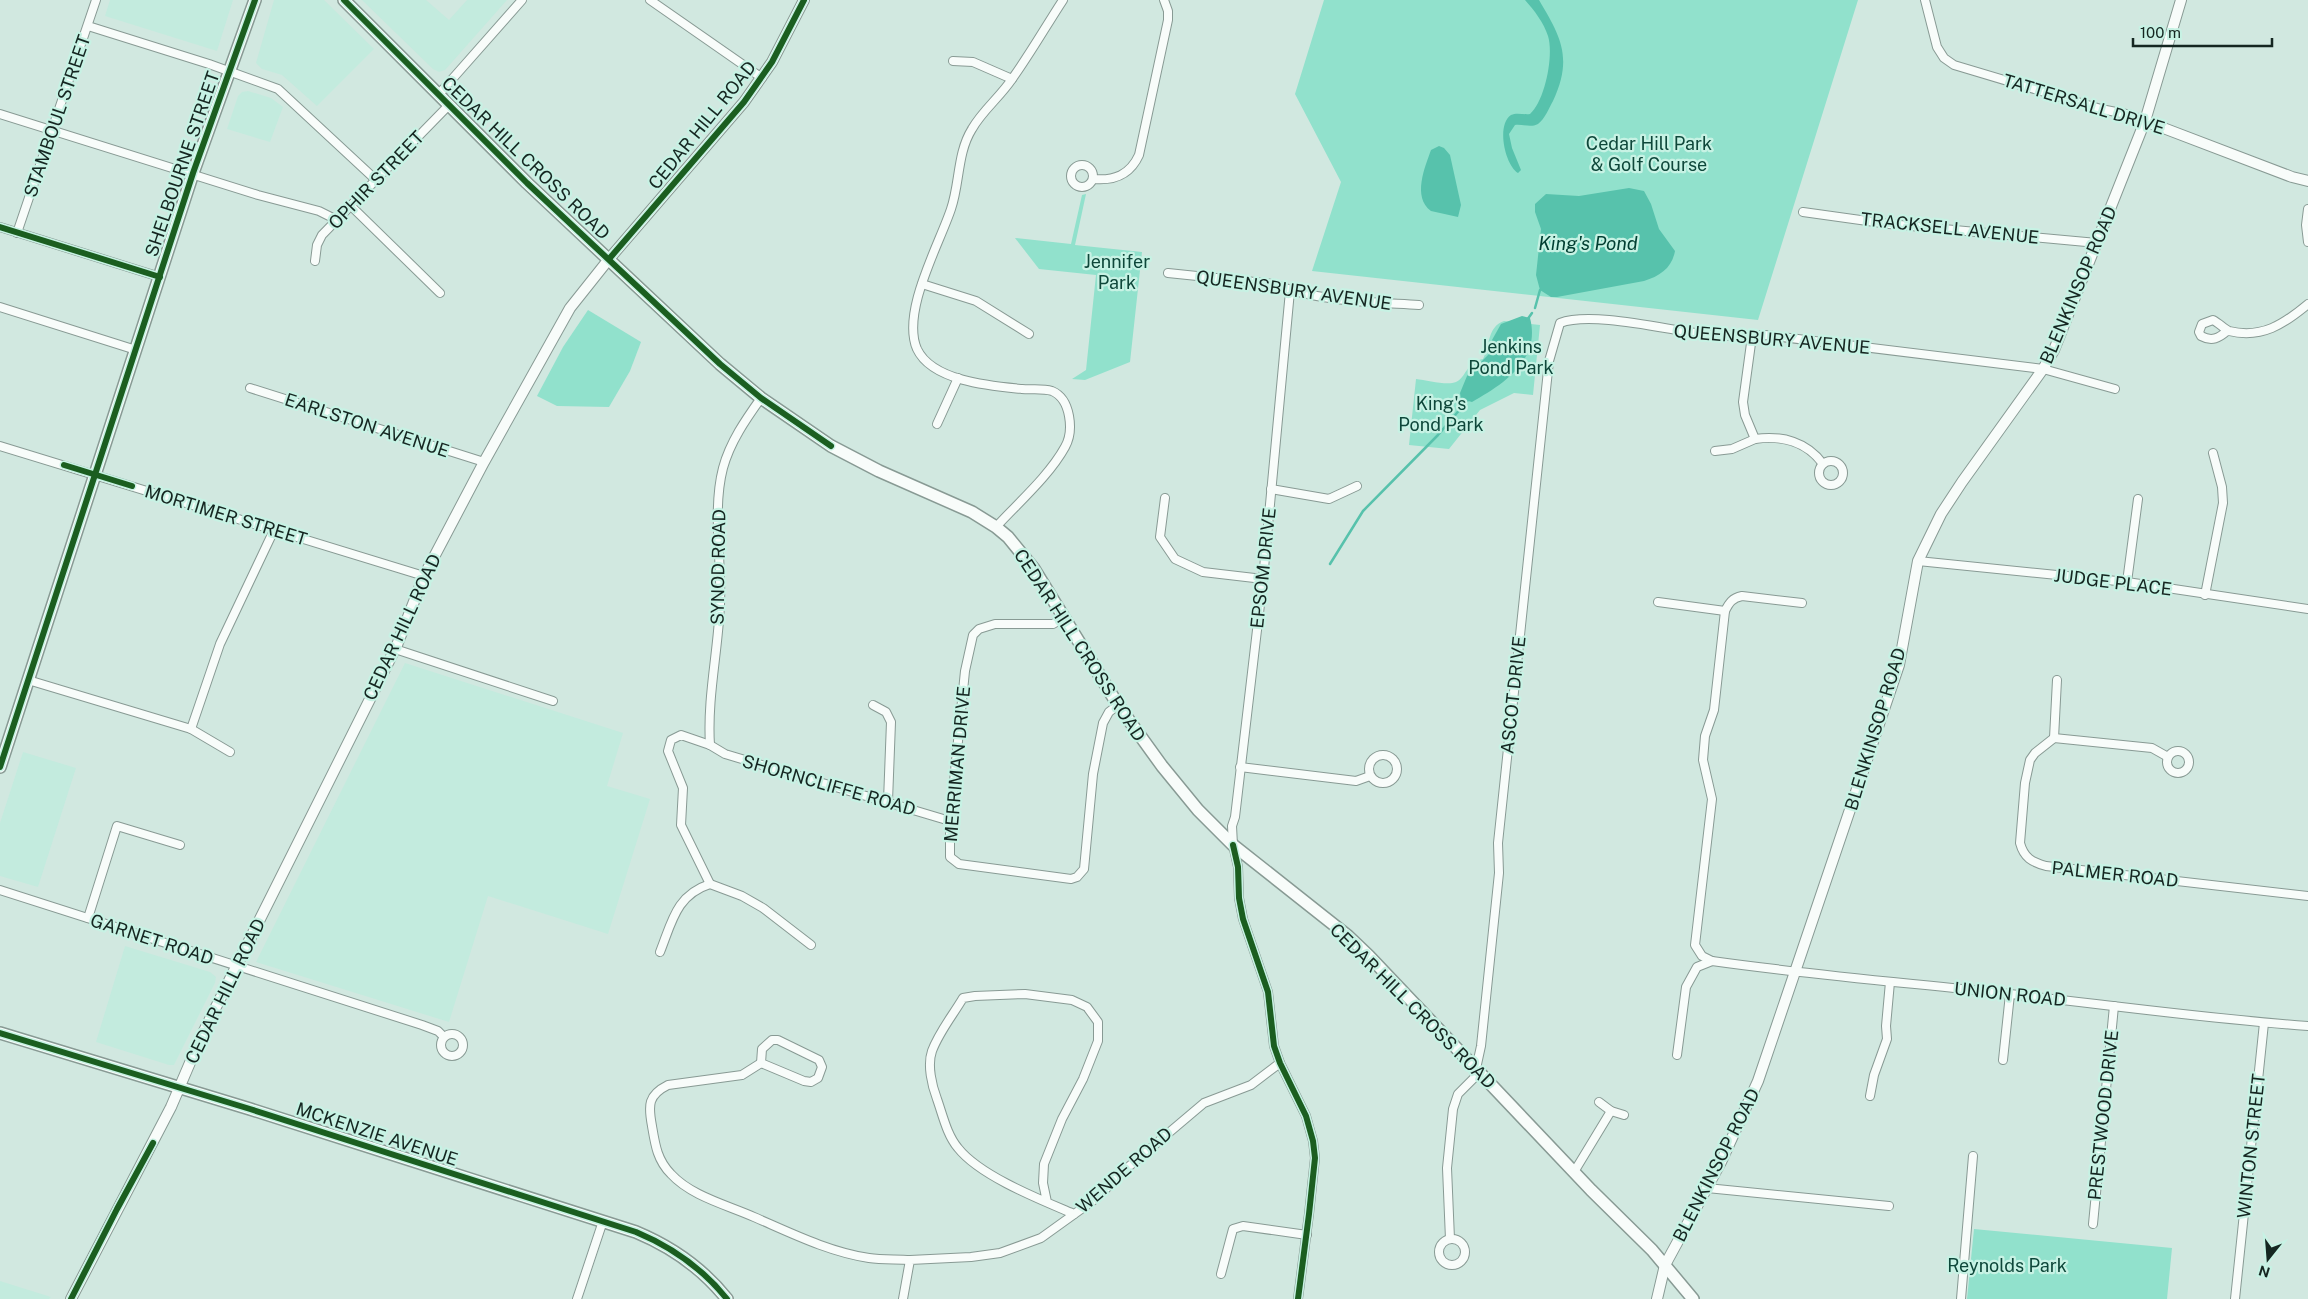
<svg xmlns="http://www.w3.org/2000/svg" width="2308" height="1299" viewBox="0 0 2308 1299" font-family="'Public Sans',sans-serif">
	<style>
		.built { fill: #c3ebde }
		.green { fill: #91e1cc }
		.water { fill: #57c2ac }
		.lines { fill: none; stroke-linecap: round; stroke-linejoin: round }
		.stream { stroke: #57c2ac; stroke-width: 2.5 }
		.minor-casing { stroke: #889a94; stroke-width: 10 }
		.tertiary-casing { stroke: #889a94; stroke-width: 12 }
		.secondary-casing { stroke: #889a94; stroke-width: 14 }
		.minor { stroke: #f8fcfa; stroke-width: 8 }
		.tertiary { stroke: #f8fcfa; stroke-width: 10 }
		.secondary { stroke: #f8fcfa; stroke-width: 11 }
		.cycleway-casing { stroke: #c7f2e4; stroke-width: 9 }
		.cycleway { stroke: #1b5e20; stroke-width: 6 }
		.labels { text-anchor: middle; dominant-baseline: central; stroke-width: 4.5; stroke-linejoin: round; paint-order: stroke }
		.street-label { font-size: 18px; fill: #152621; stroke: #c7f2e4 }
		.park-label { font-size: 18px; fill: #0e473a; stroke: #c7f2e4 }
		.water-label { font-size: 19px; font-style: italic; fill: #013e32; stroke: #c7f2e4 }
	</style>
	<rect width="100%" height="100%" fill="#d1e8e0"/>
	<g class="built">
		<polygon points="110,0 233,0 217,51 105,16"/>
		<polygon points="274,0 324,0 374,49 317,106 282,75 262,69 256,63"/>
		<polygon points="362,0 426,0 449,20 467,0 507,0 445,70 439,72 433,69"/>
		<polygon points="248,91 271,98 283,107 270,142 227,129 238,96 242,92"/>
		<polygon points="405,663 623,733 607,786 650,799 608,934 488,896 449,1022 256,962"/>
		<polygon points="23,752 76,768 38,887 0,876 0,823"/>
		<polygon points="125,946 210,972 216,977 215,983 174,1065 169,1065 96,1042"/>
		<polygon points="0,1281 51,1297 49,1299 0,1299"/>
	</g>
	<g class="green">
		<polygon points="1324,0 1858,0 1758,320 1312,271 1341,182 1295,94"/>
		<polygon points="1086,194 1075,245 1142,252 1130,362 1085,380 1072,379 1086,370 1096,275 1039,269 1015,238 1071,244 1082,195"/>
		<polygon points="588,310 641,342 630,371 609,407 557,406 537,396 563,347"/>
		<path d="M 1504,321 L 1540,325 L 1533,395 L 1514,393 L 1480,410 L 1449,449 L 1409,445 L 1416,379 C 1427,380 1447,386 1456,382 C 1467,377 1465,363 1483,359 C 1490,346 1487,327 1504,321 Z"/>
		<polygon points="1974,1229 2172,1248 2167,1299 1967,1299"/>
	</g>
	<g class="water">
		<path d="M 1525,0 L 1539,0 C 1561,37 1573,58 1553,101 C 1549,108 1545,119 1538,124 C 1531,128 1522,124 1515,125 L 1509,134 L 1512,148 L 1521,170 L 1518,173 C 1505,165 1496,125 1511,115 C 1517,112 1524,115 1530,114 C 1545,101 1554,55 1548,36 C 1544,23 1534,10 1525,0 Z"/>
		<path d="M 1439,146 L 1444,148 L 1450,155 L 1461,205 L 1458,217 L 1431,211 C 1412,197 1425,167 1431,150 Z"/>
		<path d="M 1629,188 L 1644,191 L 1651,204 L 1659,229 L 1675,251 C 1672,268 1660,276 1644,281 L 1557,297 L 1551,297 L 1540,290 L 1536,275 L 1541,229 L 1535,212 L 1535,204 L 1546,194 L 1579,196 Z"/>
		<path d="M 1522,316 L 1530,318 C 1541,360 1504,384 1472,402 L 1461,399 L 1460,393 L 1467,376 L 1489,354 L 1492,340 L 1501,324 Z"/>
	</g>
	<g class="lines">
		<g class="stream">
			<polyline points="1535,308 1540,290"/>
			<polyline points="1527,320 1532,313"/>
			<polyline points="1330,564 1363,511 1438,435 1468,400"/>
		</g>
		<g class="minor-casing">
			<g id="minor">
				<polyline points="650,0 762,78"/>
				<polyline points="1925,0 1937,47 1944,58 1954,65 2101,109 2131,115 2145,121"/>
				<polyline points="88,26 209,64 278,89 376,180"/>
				<polyline points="953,61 973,62 1012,79"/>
				<polyline points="439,94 522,0"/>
				<polyline points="0,114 258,195 319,211 337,220"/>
				<circle cx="1082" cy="176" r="11"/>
				<path d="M 1093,179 C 1114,181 1130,175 1139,155 L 1168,20 L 1168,11 L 1164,0"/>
				<polyline points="351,206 440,293"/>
				<polyline points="2308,209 2306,225 2308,242"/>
				<polyline points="1803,212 1889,224 2097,243"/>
				<polyline points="0,227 160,277"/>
				<polyline points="17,233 96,0"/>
				<polyline points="315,261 317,245 322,235 449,105"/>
				<path d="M 1168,273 L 1274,284 C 1319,302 1371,302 1419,305"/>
				<polyline points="922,284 976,301 1029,334"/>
				<polyline points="1290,291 1263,579 1235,817 1232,826 1233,845 1238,867 1239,898 1243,919 1268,992 1274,1046 1280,1063 1306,1116 1313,1141 1315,1158 1309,1214 1298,1299"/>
				<polyline points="0,307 136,350"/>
				<path d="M 2227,331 C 2219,338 2212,342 2201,336 L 2199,332 L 2202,324 L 2213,320 C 2219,323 2224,329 2229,331 C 2262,339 2284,324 2308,304"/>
				<path d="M 1752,336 L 1743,402 L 1745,415 L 1755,439 C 1782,435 1807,442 1823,464"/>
				<polyline points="250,388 484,462"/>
				<polyline points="937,424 958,378"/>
				<polyline points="0,446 424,576"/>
				<polyline points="1715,451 1732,449 1755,439"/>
				<circle cx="1831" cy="473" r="12"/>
				<polyline points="1271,489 1329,499 1357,486"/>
				<polyline points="1165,498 1160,537 1175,559 1203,572 1263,579"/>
				<path d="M 996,527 C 1018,503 1049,476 1065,447 C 1074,431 1071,399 1052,391 C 1042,388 1031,390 1022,389 C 990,386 932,381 917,349 C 901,312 939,245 951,209 C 960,183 957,153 972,129 C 982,111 1000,97 1012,79 C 1030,54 1046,26 1063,0"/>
				<polyline points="1918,561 2127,582 2308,609"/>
				<polyline points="2127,582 2138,499"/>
				<polyline points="2205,595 2223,503 2222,487 2213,453"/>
				<polyline points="1658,602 1725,611"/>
				<polyline points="1063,618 1053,624 995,624 979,629 973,635 965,671 950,821 950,857 959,864 1071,879 1077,877 1084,869 1093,774 1103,723 1109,712 1118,705"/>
				<polyline points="395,649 553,701"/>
				<polyline points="28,680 191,729 230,752"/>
				<polyline points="873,705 886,712 891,722 888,801"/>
				<polyline points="191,729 220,644 274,530"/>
				<path d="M 2054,738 L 2035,753 L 2030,760 L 2025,783 L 2020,843 C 2024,858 2032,862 2046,866 L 2308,896"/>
				<polyline points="2054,738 2152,748 2168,757"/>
				<polyline points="2054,738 2057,680"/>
				<path d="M 710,745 C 707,698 718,652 720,605 C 722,561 712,510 723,468 C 730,442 746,419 761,398"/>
				<circle cx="2178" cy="762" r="11"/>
				<circle cx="1383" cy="769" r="14"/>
				<polyline points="1240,767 1356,781 1370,776"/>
				<polyline points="710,884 742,896 763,908 811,945"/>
				<polyline points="0,890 422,1025 438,1031 444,1037"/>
				<polyline points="88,918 117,826 180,845"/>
				<path d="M 660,952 C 672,922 676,895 710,884 L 681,825 L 683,788 L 668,751 L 671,740 L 681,735 L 710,745 L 725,754 L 950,821"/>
				<path d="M 1712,961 C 1811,975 1910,983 2010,994 C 2109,1005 2208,1019 2308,1026"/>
				<circle cx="452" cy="1045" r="11"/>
				<polygon points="772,1040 778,1040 819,1060 822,1067 818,1078 811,1082 804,1081 761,1063 762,1049"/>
				<path d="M 1677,1055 L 1686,987 L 1697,967 L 1712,961 L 1702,956 L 1695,945 L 1712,799 L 1703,760 L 1705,736 L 1714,710 L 1725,611 C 1729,603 1732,598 1742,596 L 1802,603"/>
				<polyline points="2003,1060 2010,994"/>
				<path d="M 761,1063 L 742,1075 L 668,1085 C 648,1095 648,1105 652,1126 C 655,1144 657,1160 671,1174 C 691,1196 727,1205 754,1217 C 791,1233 829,1252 869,1258 C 882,1260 897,1259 910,1260"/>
				<polyline points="1870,1096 1874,1075 1887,1039 1886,1026 1890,982"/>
				<polyline points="1599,1102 1611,1111 1624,1115"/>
				<polyline points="1574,1172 1611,1111"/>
				<polyline points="1707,1188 1889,1206"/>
				<path d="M 1047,1202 L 1043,1183 L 1044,1164 L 1062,1119 L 1083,1079 L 1098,1041 L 1098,1022 L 1087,1007 L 1072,1000 L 1025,994 L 975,996 L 963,998 C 953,1015 939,1032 932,1051 C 927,1065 932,1086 937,1099 C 943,1116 947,1135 958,1148 C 980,1176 1041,1200 1074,1214"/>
				<polyline points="2093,1224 2114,1006"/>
				<path d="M 1450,1239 L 1447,1168 L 1453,1109 L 1458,1094 L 1474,1078 L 1481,1046 L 1499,873 L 1498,843 L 1549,361 L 1560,323 C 1592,311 1667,330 1703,334 C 1723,337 1744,336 1765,335 L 2043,369 L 2115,389"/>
				<circle cx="1452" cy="1252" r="13"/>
				<polyline points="1221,1274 1233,1229 1243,1226 1307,1235"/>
				<polyline points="577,1299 603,1221"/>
				<polyline points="903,1299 910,1260 971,1257 1000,1253 1041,1238 1098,1197 1120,1174 1204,1103 1251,1085 1280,1063"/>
				<polyline points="1961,1299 1973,1156"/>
				<polyline points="2235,1299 2264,1023"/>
			</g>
		</g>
		<g class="tertiary-casing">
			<g id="tertiary">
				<polyline points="2145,121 2292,177 2308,181"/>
				<polyline points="71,1299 171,1107 201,1037 397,645 424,576 484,462 570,308 609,259 744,102 772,62 804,0"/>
				<polyline points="1657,1299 1665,1265 1721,1162 1758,1081 1899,665 1918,561 1941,514 1962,482 2043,369 2054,350 2145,121 2181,0"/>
			</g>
		</g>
		<g class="secondary-casing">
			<g id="secondary">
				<polyline points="344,0 527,183 720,364 761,398 831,446 879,471 972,512 996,527 1008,537 1034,569 1118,705 1162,766 1198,810 1233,845 1348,936 1369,956 1591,1190 1652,1250 1693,1299"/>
				<polyline points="0,767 193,173 255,0"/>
				<path d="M 0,1033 L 250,1109 L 636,1232 C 672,1247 703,1269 727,1299"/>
			</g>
		</g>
		<use href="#minor" class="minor"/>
		<use href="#tertiary" class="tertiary"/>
		<use href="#secondary" class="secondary"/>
		<g class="cycleway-casing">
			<g id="cycleway">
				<polyline points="344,0 527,183 720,364 761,398 831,446"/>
				<polyline points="0,227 160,277"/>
				<polyline points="609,259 744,102 772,62 804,0"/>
				<polyline points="64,465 132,486"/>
				<polyline points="0,767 193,173 255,0"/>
				<polyline points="1233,845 1238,867 1239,898 1243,919 1268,992 1274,1046 1280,1063 1306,1116 1313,1141 1315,1158 1309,1214 1298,1299"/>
				<path d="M 0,1033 L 250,1109 L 636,1232 C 672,1247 703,1269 727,1299"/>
				<polyline points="71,1299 117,1209 153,1143"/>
			</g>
		</g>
		<use href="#cycleway" class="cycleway"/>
	</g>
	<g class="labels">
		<g class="street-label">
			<text transform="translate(2084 104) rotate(17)">TATTERSALL DRIVE</text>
			<text transform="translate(57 116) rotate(-71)">STAMBOUL STREET</text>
			<text transform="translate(702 125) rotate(-51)">CEDAR HILL ROAD</text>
			<text transform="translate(526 158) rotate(44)">CEDAR HILL CROSS ROAD</text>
			<text transform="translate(182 164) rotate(-71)">SHELBOURNE STREET</text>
			<text transform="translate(376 180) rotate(-46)">OPHIR STREET</text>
			<text transform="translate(1950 228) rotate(6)">TRACKSELL AVENUE</text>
			<text transform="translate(2078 285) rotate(-67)">BLENKINSOP ROAD</text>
			<text transform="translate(1294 290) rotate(8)">QUEENSBURY AVENUE</text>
			<text transform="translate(1772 339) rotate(5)">QUEENSBURY AVENUE</text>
			<text transform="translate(367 425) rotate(18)">EARLSTON AVENUE</text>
			<text transform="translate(226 515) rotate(17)">MORTIMER STREET</text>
			<text transform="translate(718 567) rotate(-89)">SYNOD ROAD</text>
			<text transform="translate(1263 568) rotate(-84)">EPSOM DRIVE</text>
			<text transform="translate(2113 582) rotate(7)">JUDGE PLACE</text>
			<text transform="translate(402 627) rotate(-65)">CEDAR HILL ROAD</text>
			<text transform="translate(1080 645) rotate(57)">CEDAR HILL CROSS ROAD</text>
			<text transform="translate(1513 695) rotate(-84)">ASCOT DRIVE</text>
			<text transform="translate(1875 729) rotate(-73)">BLENKINSOP ROAD</text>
			<text transform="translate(957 764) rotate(-85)">MERRIMAN DRIVE</text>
			<text transform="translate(829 785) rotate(16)">SHORNCLIFFE ROAD</text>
			<text transform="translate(2115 874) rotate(6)">PALMER ROAD</text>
			<text transform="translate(152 939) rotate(18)">GARNET ROAD</text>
			<text transform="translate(225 991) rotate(-64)">CEDAR HILL ROAD</text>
			<text transform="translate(2010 994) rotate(6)">UNION ROAD</text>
			<text transform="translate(1413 1006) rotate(45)">CEDAR HILL CROSS ROAD</text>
			<text transform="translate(2103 1115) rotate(-84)">PRESTWOOD DRIVE</text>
			<text transform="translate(377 1134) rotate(18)">MCKENZIE AVENUE</text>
			<text transform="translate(2251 1146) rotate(-84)">WINTON STREET</text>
			<text transform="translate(1716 1165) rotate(-63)">BLENKINSOP ROAD</text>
			<text transform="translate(1124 1170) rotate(-41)">WENDE ROAD</text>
		</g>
		<g class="park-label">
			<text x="1649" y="143">Cedar Hill Park<tspan x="1649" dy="21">&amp; Golf Course</tspan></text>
			<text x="1117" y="261">Jennifer<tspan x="1117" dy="21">Park</tspan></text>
			<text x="1511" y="346">Jenkins<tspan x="1511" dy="21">Pond Park</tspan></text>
			<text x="1441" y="403">King's<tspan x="1441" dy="21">Pond Park</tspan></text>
			<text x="2007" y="1265">Reynolds Park</text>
		</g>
		<g class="water-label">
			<text x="1588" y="243">King's Pond</text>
		</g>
	</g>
	<g transform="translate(2268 1259) rotate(197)" stroke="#c7f2e4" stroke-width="4" paint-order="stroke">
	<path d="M0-4L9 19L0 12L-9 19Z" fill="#152621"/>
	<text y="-8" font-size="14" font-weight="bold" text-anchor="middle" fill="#152621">N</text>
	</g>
	<path d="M2133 38v8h139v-8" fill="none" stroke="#152621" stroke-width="2.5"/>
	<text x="2140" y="38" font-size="15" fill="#152621" stroke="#c7f2e4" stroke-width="4" paint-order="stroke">100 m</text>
</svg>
